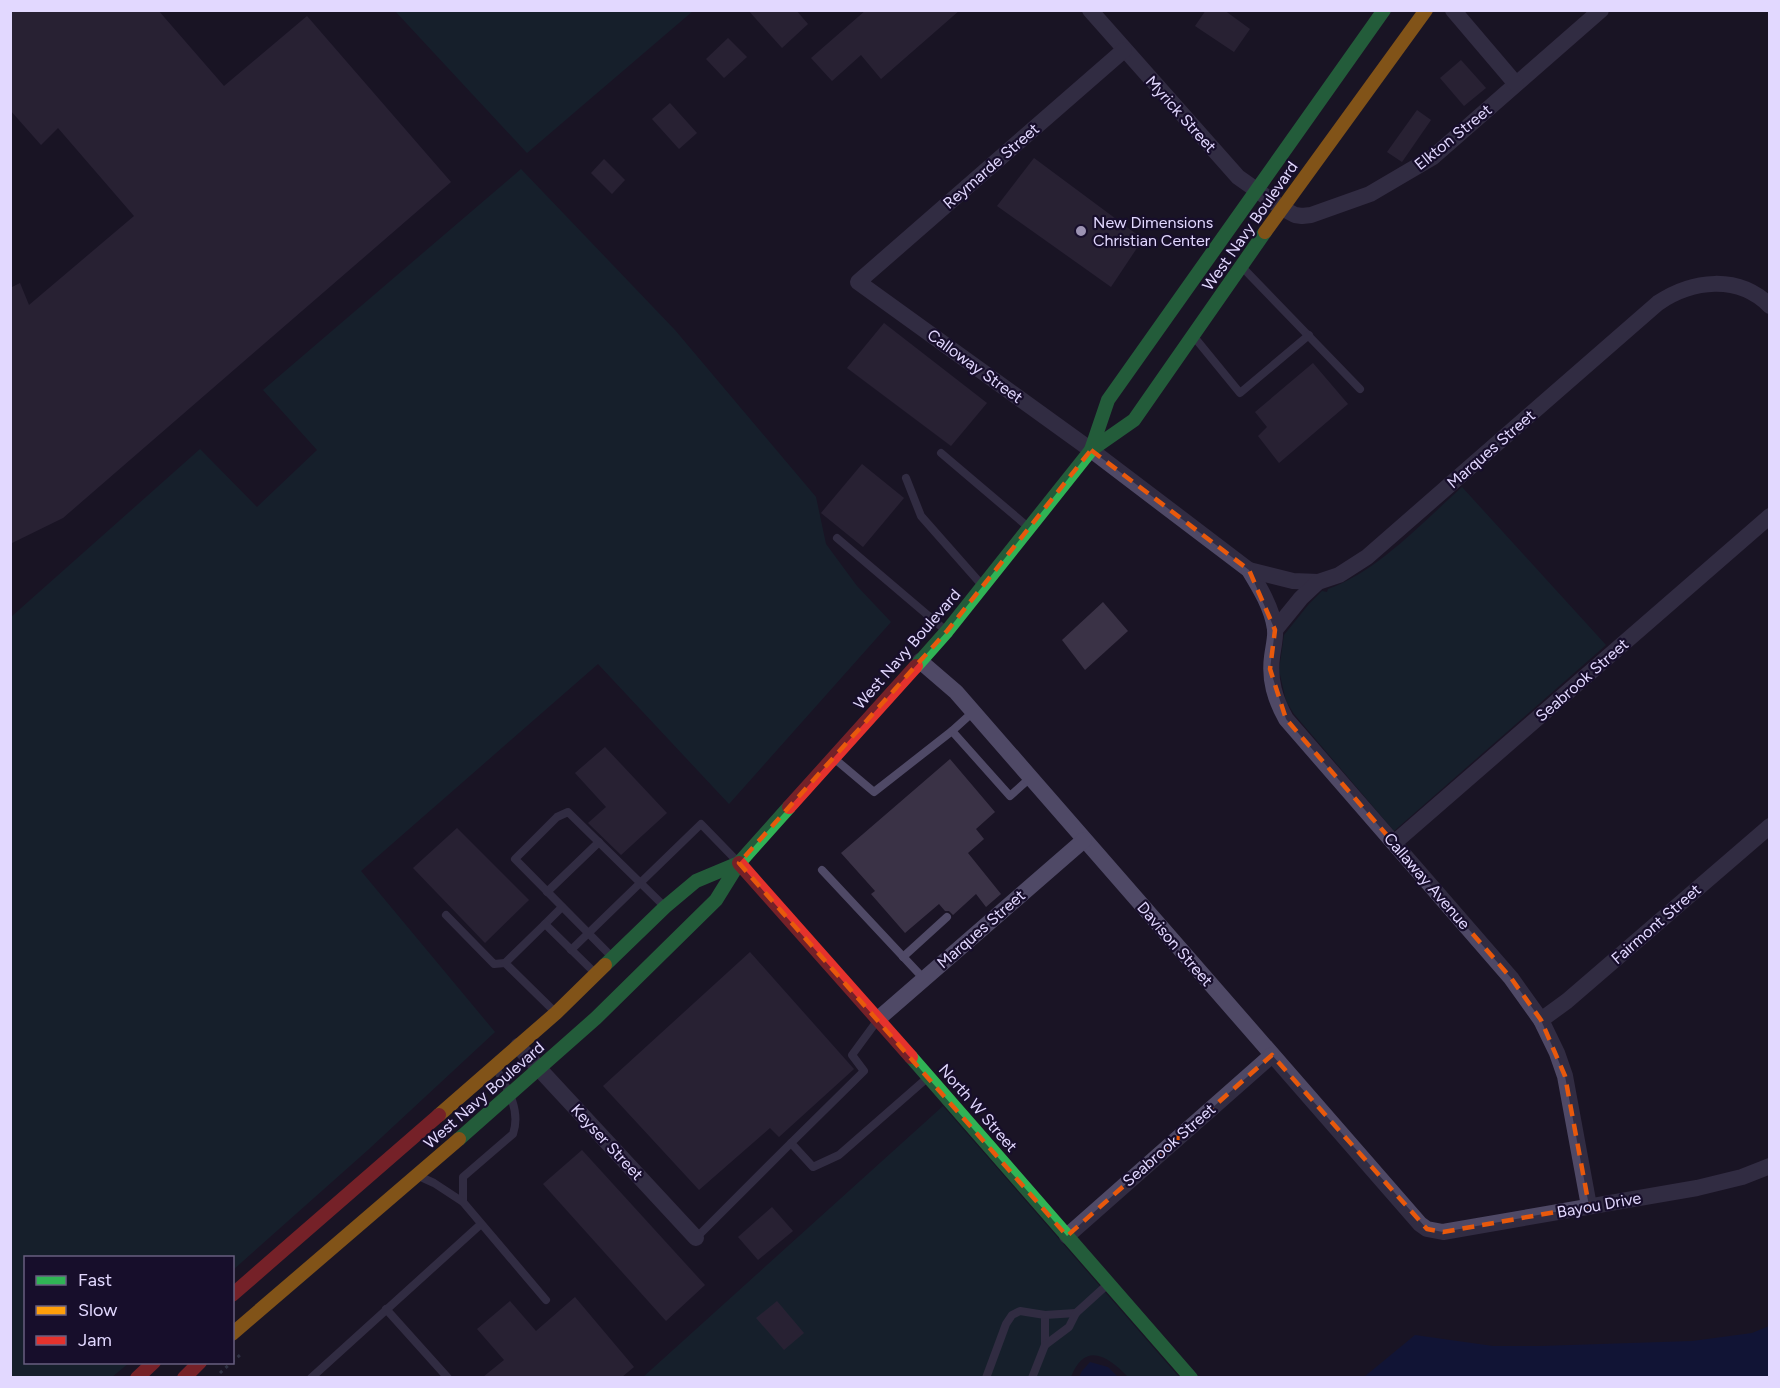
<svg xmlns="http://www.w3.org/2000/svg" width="1780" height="1388" viewBox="0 0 1780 1388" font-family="Figtree,sans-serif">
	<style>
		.green { fill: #122e34 }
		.water { fill: #081549 }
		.building { fill: #3a3246 }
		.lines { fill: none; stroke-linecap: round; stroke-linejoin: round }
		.path { stroke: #495568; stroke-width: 3; stroke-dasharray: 3 4.5; stroke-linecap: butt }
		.lane { stroke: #4f4966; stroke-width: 8 }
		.street { stroke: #4f4966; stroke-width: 16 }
		.fast { stroke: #30b455; stroke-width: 14 }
		.slow { stroke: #ff9f0a; stroke-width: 14 }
		.jam { stroke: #e5322d; stroke-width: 14 }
		.marked { fill: none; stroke: #e8590c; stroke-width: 4.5; stroke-dasharray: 12 8; stroke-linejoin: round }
		.poi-dot { fill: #9c93b3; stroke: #170e2b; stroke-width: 2 }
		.labels { text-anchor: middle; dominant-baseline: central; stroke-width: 4.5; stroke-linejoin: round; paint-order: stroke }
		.street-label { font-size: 16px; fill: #e2d8ff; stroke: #170e2b }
		.poi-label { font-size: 16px; fill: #e2d8ff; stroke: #170e2b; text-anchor: start }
	</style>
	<rect width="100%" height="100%" fill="#1a1425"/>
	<g class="green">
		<polygon points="395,11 693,11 527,153"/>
		<polygon points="521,169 675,330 816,497 826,544 857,586 891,622 729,804 598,664 361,871 495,1032 369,1149 233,1270 232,1258 26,1258 26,1362 129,1363 112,1377 11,1377 11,617 200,449 257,507 317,450 263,390"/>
		<path d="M 1462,487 L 1606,645 L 1394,831 L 1294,714 L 1286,701 L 1279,670 L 1284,635 L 1309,604 L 1322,591 L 1327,592 L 1328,589 C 1377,572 1423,522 1462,487 Z"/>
		<path d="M 943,1106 L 1179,1377 L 1128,1377 C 1108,1356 1085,1341 1071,1377 L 642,1378 Z"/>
	</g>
	<g class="water">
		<polygon points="1769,1326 1769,1377 1364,1377 1415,1335 1493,1346 1540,1346 1692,1341 1752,1333"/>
		<polygon points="1090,1362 1108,1367 1118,1377 1079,1377 1082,1371"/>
	</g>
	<g class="building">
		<polygon points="10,10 158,10 224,86 307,16 451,182 63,518 10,544 10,288 20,283 29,305 134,216 58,128 41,145 10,110"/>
		<polygon points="748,10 796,10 808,24 782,48"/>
		<polygon points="866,10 960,10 881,79 861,55 832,81 811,58"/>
		<polygon points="1206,10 1224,10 1250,29 1234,52 1195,26"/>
		<polygon points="728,38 747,57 724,78 706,59"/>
		<polygon points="1461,60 1486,88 1464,106 1440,78"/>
		<polygon points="670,103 697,133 679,149 652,119"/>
		<polygon points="1417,110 1431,120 1402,162 1387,152"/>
		<polygon points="1034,158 1143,239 1111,287 997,206"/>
		<polygon points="604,159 625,180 612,194 591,173"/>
		<polygon points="884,323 987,403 951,446 847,368"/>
		<polygon points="1313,363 1348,404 1279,463 1258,436 1267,427 1255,412"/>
		<polygon points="862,464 904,498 863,547 821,513"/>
		<polygon points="1103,602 1128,631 1085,670 1062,640"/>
		<polygon points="605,747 667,813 621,855 588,823 606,807 575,773"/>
		<polygon points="950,759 995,812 976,829 984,839 968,853 1001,894 986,907 976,894 953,915 949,911 945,911 939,904 905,933 871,894 875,891 841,853"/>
		<polygon points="457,828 529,900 485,943 413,868"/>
		<polygon points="750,952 854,1069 779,1137 770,1128 699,1190 603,1086"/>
		<polygon points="582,1150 705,1285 666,1321 543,1184"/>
		<polygon points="772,1207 793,1231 758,1260 738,1237"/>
		<polygon points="575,1297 634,1367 622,1377 483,1377 504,1360 477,1329 510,1301 536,1331"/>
		<polygon points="777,1301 804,1333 784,1350 756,1318"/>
	</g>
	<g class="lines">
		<g class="path">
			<polyline points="232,1362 241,1354"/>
			<polyline points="220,1373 232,1362"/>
		</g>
		<g class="lane">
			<polyline points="1243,268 1360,389"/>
			<polyline points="1195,338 1240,393 1309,335"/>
			<polyline points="941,453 1027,526"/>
			<polyline points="906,478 921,516 981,584"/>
			<polyline points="837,538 944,629"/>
			<polyline points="952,731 1010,796 1030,778"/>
			<polyline points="836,760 874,792 952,731 973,712"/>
			<polyline points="822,870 924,979"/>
			<polyline points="547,892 599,842"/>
			<polyline points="446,915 494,964 505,963"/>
			<polyline points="545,924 562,907"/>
			<polyline points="571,950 701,824 736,860"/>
			<polyline points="610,955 515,859 557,817 568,812 663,905"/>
			<polyline points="903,957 947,917"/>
			<polyline points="553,1010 505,963 545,924 594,972"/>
			<polyline points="877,1021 852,1055 864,1071 791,1143 813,1167 839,1155 926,1079"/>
			<path d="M 497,1070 C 508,1089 521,1111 513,1134 L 463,1177 L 463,1202 L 546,1300"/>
			<polyline points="423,1178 434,1183 463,1202"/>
			<polyline points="696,1238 791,1143"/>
			<polyline points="386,1309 448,1378"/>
			<polyline points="1045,1345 1045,1315"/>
			<polyline points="311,1378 481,1224"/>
			<polyline points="986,1378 1006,1324 1012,1315 1020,1311 1045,1315 1076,1313"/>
			<polyline points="1032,1378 1045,1345 1069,1327 1076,1313 1108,1284"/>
		</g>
		<g class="street">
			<polyline points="1090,10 1238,177 1282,208 1295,215 1302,216 1311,215 1370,194 1433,157 1601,10"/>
			<polyline points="1453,10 1516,84"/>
			<path d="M 1124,50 L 858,282 L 1091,450 L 1249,570 C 1260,588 1272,608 1275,629 C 1276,637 1273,648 1272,657 C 1269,680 1275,699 1286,719 L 1511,978 L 1541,1020 L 1557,1053 L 1565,1076 L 1589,1206"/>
			<polyline points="1249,570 1293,581 1318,582"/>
			<path d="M 1275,630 L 1301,598 L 1318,582 L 1339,575 L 1367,557 L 1658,303 C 1692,280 1738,274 1770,306"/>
			<polyline points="920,661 956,692 1420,1224 1427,1229 1443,1232 1697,1188 1742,1177 1770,1166"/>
			<polyline points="1394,843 1770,516"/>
			<polyline points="878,1019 1084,840"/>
			<polyline points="1541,1020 1567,1001 1770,826"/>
			<polyline points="518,1046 696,1238"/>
			<polyline points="1067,1236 1272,1055"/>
		</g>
		<g class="fast">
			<polyline points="1091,450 1108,400 1384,10"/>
			<polyline points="916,666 947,631 1091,450 1134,420 1265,232"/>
			<polyline points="605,965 665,907 696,881 739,863"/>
			<polyline points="911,1057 1191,1378"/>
			<polyline points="459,1139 596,1018 716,900 739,863 789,807"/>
		</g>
		<g class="slow">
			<polyline points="1265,232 1426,10"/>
			<polyline points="439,1115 556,1013 605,965"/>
			<polyline points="232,1334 459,1139"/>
		</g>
		<g class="jam">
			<polyline points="789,807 916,666"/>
			<polyline points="739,863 911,1057"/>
			<polyline points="232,1295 439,1115"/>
			<polyline points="137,1378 154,1362"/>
			<polyline points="184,1378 200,1362"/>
		</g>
	</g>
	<path d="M0 0H1780V1388H0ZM 1091,450 L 1249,570 L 1275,630 L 1270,669 L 1286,719 L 1511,978 L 1541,1020 L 1565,1076 L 1589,1206 L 1443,1232 L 1427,1229 L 1272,1055 L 1067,1236 L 739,863 L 947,631 Z" fill="#1a1425" fill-opacity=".55" fill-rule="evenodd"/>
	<path class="marked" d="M 1091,450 L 1249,570 L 1275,630 L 1270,669 L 1286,719 L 1511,978 L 1541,1020 L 1565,1076 L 1589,1206 L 1443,1232 L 1427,1229 L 1272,1055 L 1067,1236 L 739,863 L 947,631 Z"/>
	<circle class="poi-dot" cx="1081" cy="231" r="6"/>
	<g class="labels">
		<g class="street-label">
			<text transform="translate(1181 114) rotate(48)">Myrick Street</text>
			<text transform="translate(1453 137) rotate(-39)">Elkton Street</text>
			<text transform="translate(991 166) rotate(-41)">Reymarde Street</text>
			<text transform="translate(1250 226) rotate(-55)">West Navy Boulevard</text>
			<text transform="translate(975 366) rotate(36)">Calloway Street</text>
			<text transform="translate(1491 449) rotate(-41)">Marques Street</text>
			<text transform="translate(907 649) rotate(-49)">West Navy Boulevard</text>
			<text transform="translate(1582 680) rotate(-41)">Seabrook Street</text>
			<text transform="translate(1427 881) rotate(49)">Callaway Avenue</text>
			<text transform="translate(1656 924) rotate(-41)">Fairmont Street</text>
			<text transform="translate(981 929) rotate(-41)">Marques Street</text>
			<text transform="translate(1175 944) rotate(49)">Davison Street</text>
			<text transform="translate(484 1095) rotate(-41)">West Navy Boulevard</text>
			<text transform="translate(978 1108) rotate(49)">North W Street</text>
			<text transform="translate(607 1142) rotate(47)">Keyser Street</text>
			<text transform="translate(1169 1145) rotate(-41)">Seabrook Street</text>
			<text transform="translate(1599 1205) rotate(-10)">Bayou Drive</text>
		</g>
		<g class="poi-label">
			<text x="1093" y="222">New Dimensions<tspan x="1093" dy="18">Christian Center</tspan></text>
		</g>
	</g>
	<rect width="1780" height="1388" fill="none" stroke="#e2d8ff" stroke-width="24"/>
	<rect x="24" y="1256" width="210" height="108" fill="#170e2b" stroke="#685f80" stroke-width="1.5"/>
	<rect x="36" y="1276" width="30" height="9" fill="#30b455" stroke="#685f80" stroke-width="1.5"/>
	<text x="78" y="1286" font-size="18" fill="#e2d8ff">Fast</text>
	<rect x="36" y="1306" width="30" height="9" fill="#ff9f0a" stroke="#685f80" stroke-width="1.5"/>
	<text x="78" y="1316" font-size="18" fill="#e2d8ff">Slow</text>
	<rect x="36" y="1336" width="30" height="9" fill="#e5322d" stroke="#685f80" stroke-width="1.5"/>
	<text x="78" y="1346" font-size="18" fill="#e2d8ff">Jam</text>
</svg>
